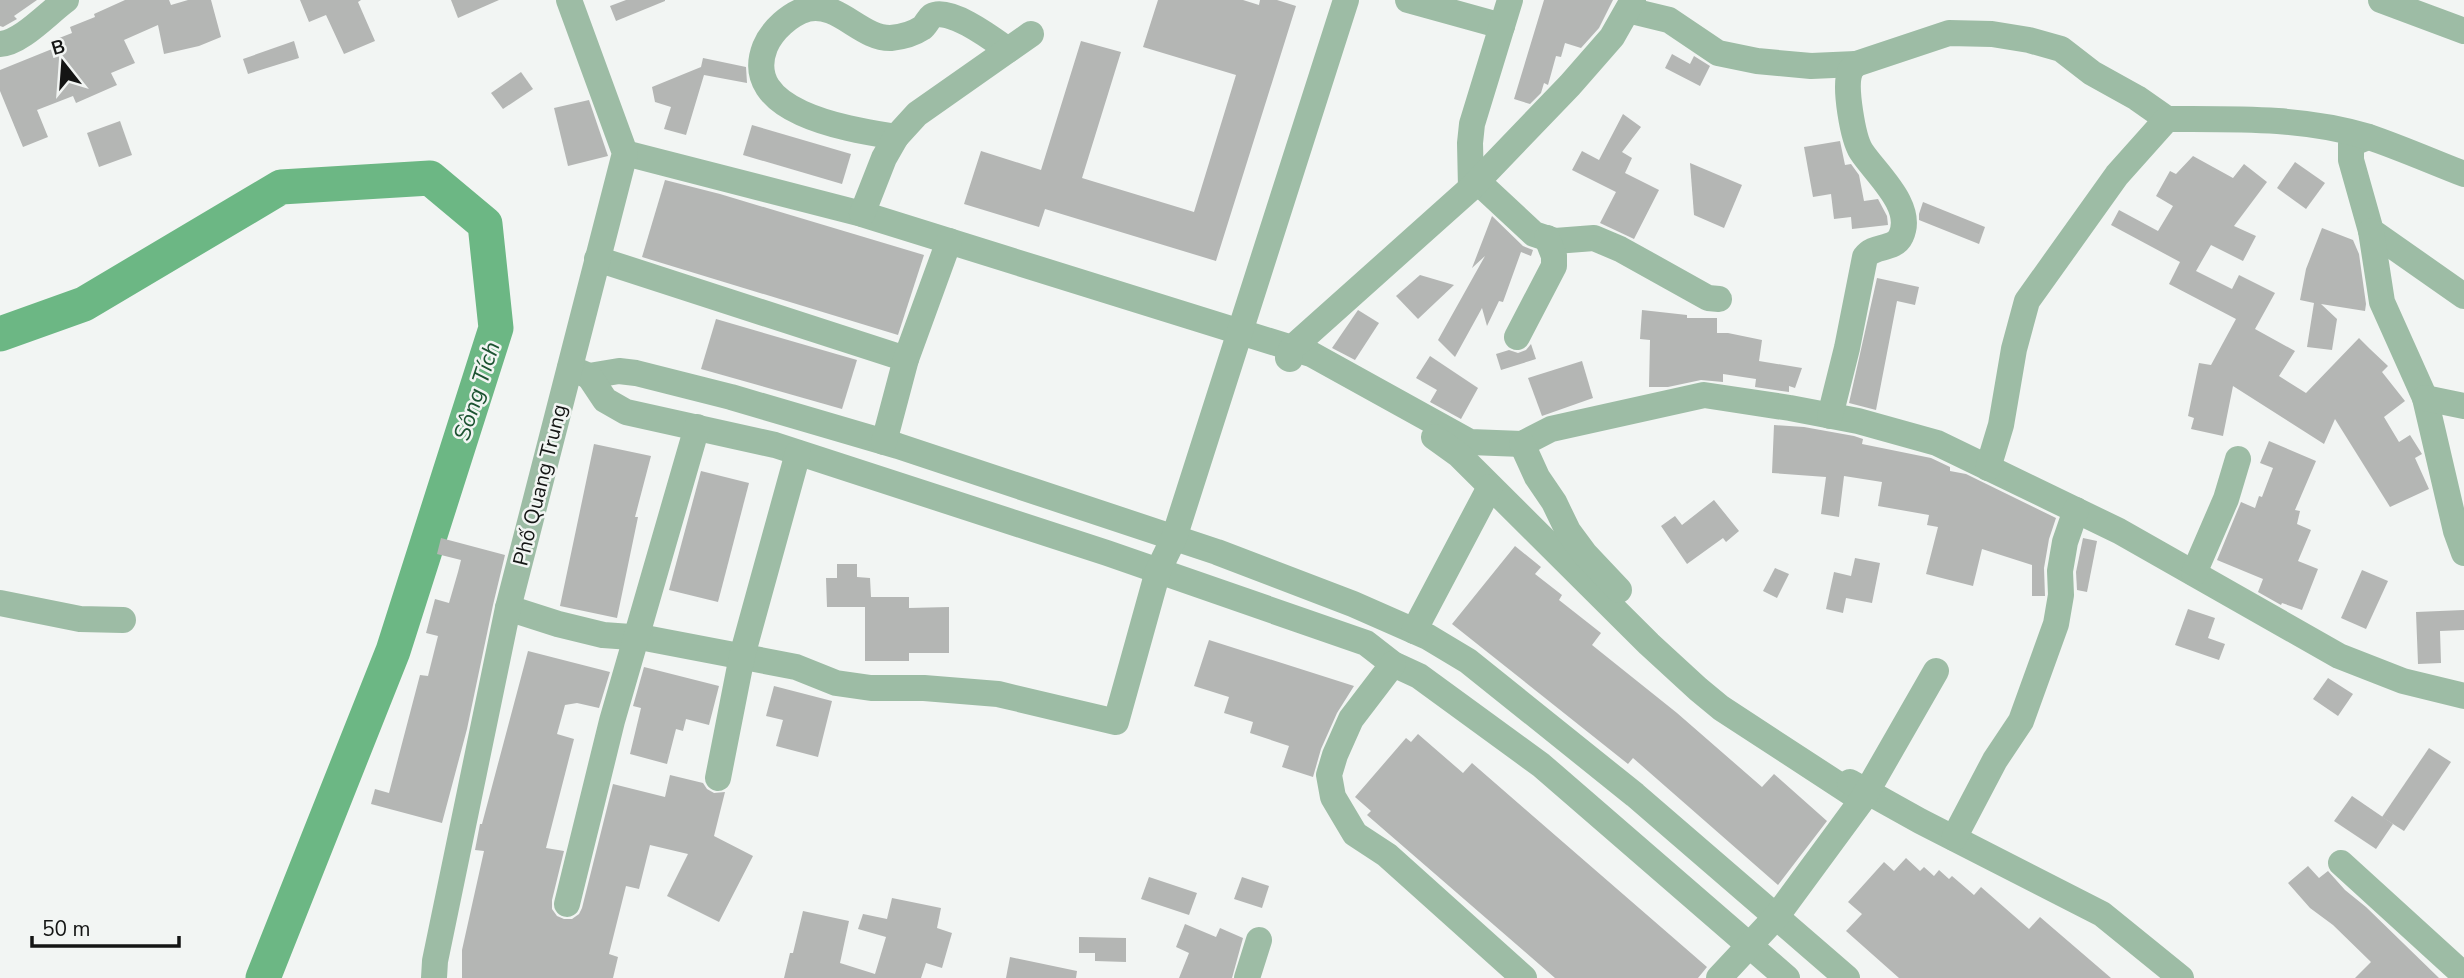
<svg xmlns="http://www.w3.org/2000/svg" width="2464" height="978" viewBox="0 0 2464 978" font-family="'Nunito Sans',sans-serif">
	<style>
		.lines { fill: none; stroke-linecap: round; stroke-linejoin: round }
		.river { stroke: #6cb784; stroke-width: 35 }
		.building { fill: #b4b6b4 }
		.minor { stroke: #9dbca5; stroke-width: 26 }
		.labels { text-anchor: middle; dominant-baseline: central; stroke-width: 5; stroke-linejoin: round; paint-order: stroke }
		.street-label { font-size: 21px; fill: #141514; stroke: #f2f5f3 }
		.water-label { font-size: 23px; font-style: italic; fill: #1c5331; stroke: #f2f5f3 }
	</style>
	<rect width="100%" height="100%" fill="#f2f5f3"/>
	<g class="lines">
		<polyline class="river" points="0,334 84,304 281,187 430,178 485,224 496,328 393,651 263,978"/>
	</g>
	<g class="building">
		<polygon points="0,0 37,0 14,16 17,19 3,27 0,26"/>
		<polygon points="125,0 169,0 171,5 188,0 211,0 221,37 199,46 164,54 158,25 124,40 135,63 111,73 117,85 76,103 73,96 37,110 48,137 23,147 0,91 0,70 52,49 49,42 72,33 70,27 95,17 94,14"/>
		<polygon points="300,0 361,0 358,2 375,41 344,54 326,15 309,22"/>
		<polygon points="451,0 499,0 458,18"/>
		<polygon points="626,0 665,0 665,1 616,21 610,6"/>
		<polygon points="1158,0 1243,0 1259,5 1260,0 1277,0 1296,6 1216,261 1045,209 1039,227 964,204 981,151 1041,170 1081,41 1121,52 1082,178 1194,212 1236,75 1143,47"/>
		<polygon points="1544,0 1613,0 1599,28 1581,48 1565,43 1561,57 1556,56 1548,85 1544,83 1541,93 1530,104 1514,99"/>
		<polygon points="294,41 299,58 248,74 243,59"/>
		<polygon points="1672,54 1690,64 1694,56 1710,66 1700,86 1665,68"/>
		<polygon points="703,58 746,67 747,83 704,75 686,135 664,129 671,107 655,102 652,87 701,67"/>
		<polygon points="521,72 533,89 503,109 491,93"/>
		<polygon points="589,100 608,156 568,166 554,108"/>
		<polygon points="1623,114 1641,127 1622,152 1632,158 1625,173 1659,190 1634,239 1600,223 1616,192 1572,170 1582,151 1599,160"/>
		<polygon points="120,121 132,155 99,167 87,133"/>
		<polygon points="752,125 851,154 842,184 743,155"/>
		<polygon points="1840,141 1845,165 1851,164 1859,175 1864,201 1878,199 1887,216 1888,225 1852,229 1851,217 1834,219 1831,194 1813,197 1804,147"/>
		<polygon points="2193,156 2233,178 2244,164 2267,182 2234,226 2256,236 2243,261 2211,245 2196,271 2232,289 2239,275 2275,293 2255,329 2295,351 2279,376 2306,393 2359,338 2370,349 2388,366 2382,372 2405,401 2384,417 2399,442 2410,435 2422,454 2415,458 2429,489 2390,507 2335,419 2324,444 2233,386 2223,436 2191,429 2194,418 2188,416 2199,363 2211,365 2236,319 2169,284 2180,262 2111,225 2119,210 2158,231 2173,206 2156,196 2170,171 2176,174"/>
		<polygon points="2295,162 2325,183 2306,209 2277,188"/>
		<polygon points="1690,163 1742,185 1724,228 1694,215"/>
		<polygon points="665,180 720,194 924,255 898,335 642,257"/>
		<polygon points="1923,202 1985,227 1979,244 1919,220 1919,214"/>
		<polygon points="1492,216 1523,246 1533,250 1531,256 1521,252 1503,302 1499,301 1487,326 1482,308 1455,357 1438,340 1485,256 1472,268"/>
		<polygon points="2322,228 2353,240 2359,254 2366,304 2365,311 2321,304 2337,319 2332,350 2307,347 2314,303 2300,300 2306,269"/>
		<polygon points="1420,275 1454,285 1418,319 1396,296"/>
		<polygon points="1877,278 1919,287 1915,305 1897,301 1876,410 1849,403"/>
		<polygon points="1358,310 1379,323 1355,360 1332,348"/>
		<polygon points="1642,310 1687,315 1687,318 1717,318 1717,333 1728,333 1762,340 1759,361 1802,368 1795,388 1789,386 1789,392 1755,387 1756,379 1723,374 1723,382 1701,380 1668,387 1649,387 1650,340 1640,339"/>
		<polygon points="716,319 857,360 842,409 701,369"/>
		<polygon points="1531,344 1536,359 1501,370 1496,354 1509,350 1518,353 1526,350"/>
		<polygon points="1430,356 1478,388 1461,419 1430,402 1437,390 1416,378"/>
		<polygon points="1582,361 1593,398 1542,416 1528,378"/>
		<polygon points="1774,425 1804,427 1854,436 1863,439 1862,444 1931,458 1950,467 1950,471 1966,474 2056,518 2049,539 2044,568 2045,596 2032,596 2032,565 1982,549 1973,586 1926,574 1938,527 1927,525 1929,515 1878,506 1882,482 1844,476 1839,517 1821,514 1826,477 1772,473"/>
		<polygon points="2269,441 2316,461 2295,510 2300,511 2297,524 2311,530 2298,561 2318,569 2302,610 2282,603 2281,605 2258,592 2263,579 2217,560 2241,502 2255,508 2259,496 2262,497 2273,468 2260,463"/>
		<polygon points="594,444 651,456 635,517 638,517 617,618 560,606"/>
		<polygon points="701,471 749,483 718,602 669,590"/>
		<polygon points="1714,500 1739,531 1726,542 1723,538 1687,564 1661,526 1675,516 1682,525"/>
		<polygon points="441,538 505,555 493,605 467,729 442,823 371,804 375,789 389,793 420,675 428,676 438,636 426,633 435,599 449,603 458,572 461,560 437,554"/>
		<polygon points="2083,538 2097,541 2087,592 2077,590 2076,572"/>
		<polygon points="1515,546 1541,567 1535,574 1562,595 1559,600 1601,633 1592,645 1677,713 1762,787 1774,774 1827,821 1778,885 1633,758 1628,764 1452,624"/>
		<polygon points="1855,558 1880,563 1872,603 1846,598 1843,613 1826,609 1834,572 1851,576"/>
		<polygon points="837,564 857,564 857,577 870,578 871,597 909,597 909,608 949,607 949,653 909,653 909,661 865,661 865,607 827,607 826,578 837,578"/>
		<polygon points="1775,568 1789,574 1777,598 1763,591"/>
		<polygon points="2362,570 2388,581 2366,629 2341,618"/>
		<polygon points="2188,609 2215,618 2208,638 2225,644 2219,660 2175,645"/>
		<polygon points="2464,610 2464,630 2440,631 2441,663 2418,664 2416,612"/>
		<polygon points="1209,640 1354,686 1337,713 1321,749 1313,777 1282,767 1289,746 1250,733 1253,722 1224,713 1229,697 1194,686"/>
		<polygon points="528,651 610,672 599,708 577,703 565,705 557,734 574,739 546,848 564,851 552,900 552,909 557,916 564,919 572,919 579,914 582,908 613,784 665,797 670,775 703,783 707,789 714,793 725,792 714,836 753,856 719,922 667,896 688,854 650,845 639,889 626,886 609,954 618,957 613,978 462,978 462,950 484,851 475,850 480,824 482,824"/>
		<polygon points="644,667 719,686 709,725 686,719 683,731 676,729 667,764 630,754 641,708 633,706"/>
		<polygon points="2328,678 2353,694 2338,716 2313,699"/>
		<polygon points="774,686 832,701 818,757 776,746 783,720 766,716"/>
		<polygon points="1418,734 1463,773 1472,763 1707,967 1698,978 1555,978 1367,815 1371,811 1355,797 1406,738 1411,742"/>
		<polygon points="2429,748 2451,762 2404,831 2382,817"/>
		<polygon points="2352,796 2393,824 2376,849 2334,821"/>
		<polygon points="1906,858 1920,871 1924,867 1934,876 1939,870 1949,879 1952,876 1974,895 1981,887 2029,929 2040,917 2111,978 1899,978 1846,931 1862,914 1848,902 1884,862 1894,871"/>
		<polygon points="2308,866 2319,878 2328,871 2345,890 2366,907 2439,978 2355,978 2371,962 2333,925 2310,908 2288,883"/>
		<polygon points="1149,877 1197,893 1189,915 1141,899"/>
		<polygon points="1242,877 1269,886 1262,908 1234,899"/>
		<polygon points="892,898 941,908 937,928 952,933 942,968 926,963 921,978 784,978 790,953 793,953 803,911 849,921 840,963 875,974 886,937 858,929 863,914 887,919"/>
		<polygon points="1185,924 1216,937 1220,928 1243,938 1232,978 1179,978 1189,953 1176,947"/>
		<polygon points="1079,937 1126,938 1126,962 1095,961 1095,953 1079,953"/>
		<polygon points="1010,957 1077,971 1076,978 1006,978"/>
	</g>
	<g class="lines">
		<g class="minor">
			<polyline points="1408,0 1502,26"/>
			<polyline points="2381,0 2464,31"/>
			<polyline points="1628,10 1669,20 1718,53 1757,61 1811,66 1856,64"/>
			<path d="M 0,44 C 21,43 48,13 66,0"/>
			<path d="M 896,137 C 854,130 739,114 765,47 C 772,30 790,14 807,9 C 838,1 861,39 891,38 C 901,37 913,34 922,28 C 926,25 928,19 932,16 C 949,6 994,40 1008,50"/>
			<polyline points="2368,137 2351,144 2351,160 2371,231 2464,296"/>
			<polyline points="625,153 862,214 1311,354 1470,442 1522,444 1551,429 1704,395 1790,408 1858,421 1937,443 2119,531 2339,656 2403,681 2464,696"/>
			<polyline points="1477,181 1534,234 1555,241 1594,238 1620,249 1708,298 1719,299"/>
			<polyline points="1471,188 1470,143 1472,124 1510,0"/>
			<polyline points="862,214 884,158 896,137 917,114 1031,34"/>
			<polyline points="2371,231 2382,302 2425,398 2456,531 2464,553"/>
			<polyline points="597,259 906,359"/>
			<polyline points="1517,337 1554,266 1554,256 1547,238"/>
			<polyline points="1290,359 1288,358 1292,348 1471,188 1570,85 1612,37 1633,0"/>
			<polyline points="570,368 589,376 619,371 636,373 731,397 898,446 1217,552 1353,604 1428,637 1468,661 1635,795 1847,978"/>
			<polyline points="589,376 605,400 626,412 775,445 1107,553 1366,643 1393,664 1419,676 1541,765 1787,978"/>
			<polyline points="2425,398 2464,406"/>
			<path d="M 1830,416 L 1847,348 L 1865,257 C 1874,244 1894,251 1901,236 C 1915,206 1875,173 1861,151 C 1853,138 1844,87 1850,72 C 1851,69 1854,66 1856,64 L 1949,33 L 1992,34 L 2029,40 L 2061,49 L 2092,73 L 2137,98 L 2167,119"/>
			<polyline points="1434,437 1459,455 1649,644 1698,689 1721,708 1862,800"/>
			<polyline points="884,442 906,359 949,241"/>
			<polyline points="1522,444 1537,477 1554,502 1568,531 1585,554 1619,590"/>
			<path d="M 1988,468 L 2001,425 L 2014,349 L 2027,301 L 2117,175 L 2167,119 C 2234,119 2305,117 2369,137 C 2401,148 2433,162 2464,174"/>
			<polyline points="2194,573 2226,499 2238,459"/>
			<polyline points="0,603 80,619 123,620"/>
			<polyline points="508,608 558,624 603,635 645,638 796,667 836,683 871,688 924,688 998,694 1116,722 1158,571 1174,538 1346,0"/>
			<polyline points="1414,631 1490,487"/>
			<polyline points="1393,664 1351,719 1335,755 1329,775 1333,797 1355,834 1387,855 1524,978"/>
			<polyline points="718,778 742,656 798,453"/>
			<polyline points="1850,782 1920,821 2102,914 2181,978"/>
			<polyline points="1954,838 1995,760 2021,721 2056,624 2061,595 2060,571 2065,542 2076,510"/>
			<polyline points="2341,863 2464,975"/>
			<polyline points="567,904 612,721 697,427"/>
			<polyline points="434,978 435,961 508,608 625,153 569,0"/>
			<polyline points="1247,978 1259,940"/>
			<polyline points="1719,978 1776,917 1862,800 1936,671"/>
		</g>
	</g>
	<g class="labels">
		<g class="street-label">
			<text transform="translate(540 485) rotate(-76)">Phố Quang Trung</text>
		</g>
		<g class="water-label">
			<text transform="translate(477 391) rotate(-72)">Sông Tích</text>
		</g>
	</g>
	<g transform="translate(63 63) rotate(343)" stroke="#f2f5f3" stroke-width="5" paint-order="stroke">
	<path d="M0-5L12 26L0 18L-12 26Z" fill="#141514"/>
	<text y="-10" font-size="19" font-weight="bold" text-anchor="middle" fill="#141514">B</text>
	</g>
	<path d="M32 936v10h147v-10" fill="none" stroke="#141514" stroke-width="3.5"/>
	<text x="42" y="936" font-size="21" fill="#141514" stroke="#f2f5f3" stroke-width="5" paint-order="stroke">50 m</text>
</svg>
